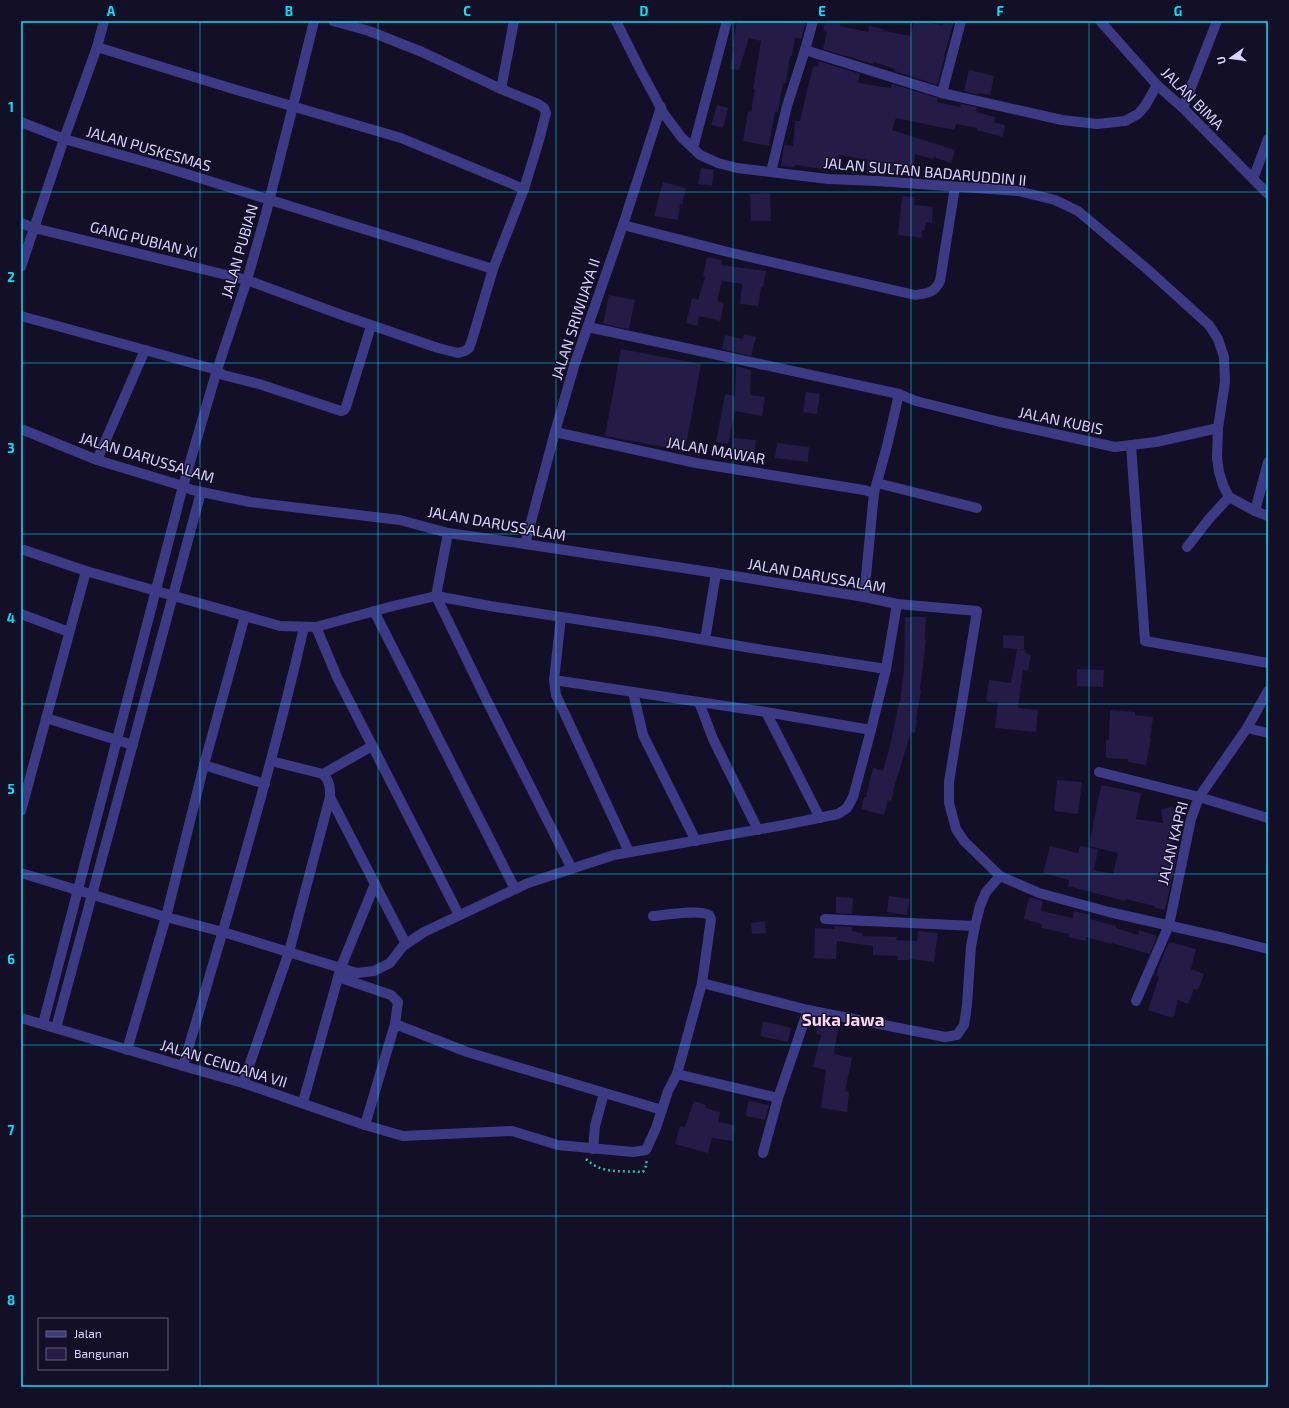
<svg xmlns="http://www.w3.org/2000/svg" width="1289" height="1408" viewBox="0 0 1289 1408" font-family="'Exo 2',sans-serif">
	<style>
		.building { fill: #241b47 }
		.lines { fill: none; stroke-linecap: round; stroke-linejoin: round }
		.path { stroke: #2fb8b0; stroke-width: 2.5; stroke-dasharray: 2 3; stroke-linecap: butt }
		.minor { stroke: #3d3a85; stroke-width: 10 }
		.grid { fill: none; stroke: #00e5ff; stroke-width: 1; stroke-opacity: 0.55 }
		.labels { text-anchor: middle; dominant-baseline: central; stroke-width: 3; stroke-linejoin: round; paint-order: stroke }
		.street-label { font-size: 15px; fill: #d9d4ff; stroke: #130f26 }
		.quarter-label { font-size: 17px; font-weight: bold; fill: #ffd6f0; stroke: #130f26 }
		.neatline { fill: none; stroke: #00e5ff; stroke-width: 1.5 }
		.grid-label { font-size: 13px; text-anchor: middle; font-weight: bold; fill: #00e5ff }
	</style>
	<rect width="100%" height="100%" fill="#130f26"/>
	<g class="building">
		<polygon points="737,21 786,21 795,23 796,21 800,21 806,22 801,39 795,37 792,56 790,56 786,83 783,83 778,112 775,112 769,146 743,141 748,111 751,112 755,89 753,89 761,41 749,38 739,70 730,69 734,47 732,47"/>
		<polygon points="825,21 841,21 840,26 868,32 869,26 884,29 883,31 911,36 914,21 921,21 943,26 944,21 954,21 944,56 945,57 937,85 895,71 895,69 874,62 873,64 823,49 827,32 823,31"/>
		<polygon points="819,61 860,74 858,83 891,88 892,84 938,98 937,102 960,107 961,104 977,107 976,112 995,117 994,122 1005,125 1003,137 977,130 978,128 956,124 954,130 896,118 892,130 955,150 951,163 934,157 933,159 915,154 912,176 886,173 867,173 867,160 840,155 838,171 795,165 794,167 781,166 784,145 793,146 795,121 800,121 813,66 818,67"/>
		<polygon points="969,70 994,76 990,95 979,93 979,95 964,91"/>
		<polygon points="717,105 728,108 723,128 711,125"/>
		<polygon points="701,168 714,170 712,186 698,184"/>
		<polygon points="663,182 686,188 682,205 680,204 678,220 654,216"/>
		<polygon points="770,193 771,221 751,221 750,194"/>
		<polygon points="902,196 915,197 914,205 933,207 932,223 926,222 925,230 922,230 922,238 898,235"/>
		<polygon points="707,257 722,260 721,265 766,271 763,287 761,287 758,306 740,304 742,284 722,281 717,301 724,303 720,321 699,316 697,326 686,323 692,298 698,300 705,277 703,276"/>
		<polygon points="609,295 635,300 629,329 603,324"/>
		<polygon points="744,334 756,337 751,356 722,349 725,335 743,339"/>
		<polygon points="621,349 701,364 685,451 605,436"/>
		<polygon points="736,366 751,370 750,395 765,397 762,416 735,411 728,444 716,442 725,394 735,396"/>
		<polygon points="806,392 820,394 817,414 803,412"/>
		<polygon points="734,438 756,440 755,452 733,450"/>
		<polygon points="777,443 809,447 808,462 775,458"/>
		<polygon points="905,617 926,617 925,640 926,640 920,690 921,690 916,720 917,720 915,733 911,732 893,791 894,791 891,801 888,800 884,815 861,809 864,797 866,797 873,768 883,771 891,742 899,702 900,702 904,668"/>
		<polygon points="1003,635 1024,636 1024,649 1019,649 1025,650 1025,653 1031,655 1028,671 1023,670 1018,708 1038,710 1036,732 995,728 998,703 986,701 989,680 1011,683 1017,649 1003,648"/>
		<polygon points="1077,669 1104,670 1103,687 1077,686"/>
		<polygon points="1110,710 1135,712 1135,715 1153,717 1150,739 1151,739 1146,765 1128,762 1128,759 1106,758 1106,740 1109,740"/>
		<polygon points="1057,780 1082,782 1078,814 1054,811"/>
		<polygon points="1101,785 1141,793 1136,819 1163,823 1161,809 1173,807 1175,817 1171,850 1178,851 1165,910 1155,908 1155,906 1125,899 1125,901 1068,886 1069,880 1043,873 1050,846 1078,853 1080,846 1098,849 1094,870 1113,874 1118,853 1089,846"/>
		<polygon points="889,896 910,899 907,915 887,912"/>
		<polygon points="836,897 853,898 852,914 836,913"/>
		<polygon points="1029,897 1043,901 1041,911 1073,918 1074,911 1091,915 1090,919 1116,926 1116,928 1138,935 1139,930 1157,936 1150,954 1112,943 1112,944 1086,937 1086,941 1068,937 1069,934 1042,928 1042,924 1024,919"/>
		<polygon points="765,921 766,933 752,934 751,923"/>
		<polygon points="835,926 852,927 852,931 862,933 862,936 897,937 896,940 917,941 918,931 938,933 934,962 910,959 910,960 898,960 898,956 873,955 873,946 837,941 836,959 814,958 815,928 835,929"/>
		<polygon points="1169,942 1196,949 1191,969 1204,974 1198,990 1194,989 1188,1004 1178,1000 1173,1018 1148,1010 1159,977 1156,976 1160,963"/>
		<polygon points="818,1019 839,1023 834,1054 852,1058 845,1091 849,1092 847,1112 821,1108 826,1070 813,1067 821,1035 816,1034"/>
		<polygon points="763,1021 791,1028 788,1042 760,1036"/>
		<polygon points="694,1101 706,1105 705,1108 720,1112 718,1122 735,1125 733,1141 712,1138 708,1153 675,1144 680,1126 685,1127"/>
		<polygon points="748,1101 769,1105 765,1120 746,1116"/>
	</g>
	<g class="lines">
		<path class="path" d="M 586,1159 C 603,1175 621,1170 643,1172 L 647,1164 L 646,1161"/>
		<g class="minor">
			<polyline points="616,21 640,69 664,114 682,138 693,148 700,155 718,163 737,168 828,179 877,181 1018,191 1055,200 1078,211 1147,269 1209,325 1218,339 1224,357 1225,382 1218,428 1217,458 1219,472 1223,485 1229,497 1255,511 1268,516"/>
			<polyline points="1100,21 1157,85 1183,108 1268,194"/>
			<polyline points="97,47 230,88 401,138 524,189"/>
			<polyline points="805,50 942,93 1062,120 1097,124 1125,121 1138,114 1145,106 1157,85"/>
			<polyline points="501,89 514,21"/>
			<polyline points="942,93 961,21"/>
			<polyline points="1183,108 1217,21"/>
			<polyline points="21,122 64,139 164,167 493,269"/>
			<polyline points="693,148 727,21"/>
			<polyline points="771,172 787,106 805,50 813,21"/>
			<polyline points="1253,179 1268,139"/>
			<polyline points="21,223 34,228 247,280 339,314 438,348 458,353 465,351 469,348 472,340 493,269 524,189 539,140 546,113 544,108 538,104 501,89 422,52 369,31 333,21"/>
			<path d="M 623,225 L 728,252 L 915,295 C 928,293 934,293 940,281 L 955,187"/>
			<polyline points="21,267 64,139 97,47 104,21"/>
			<polyline points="21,316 145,350"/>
			<polyline points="588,327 899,394 887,446 874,493 864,597"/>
			<polyline points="899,394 916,401 1000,422 1115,447 1156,442 1218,428"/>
			<polyline points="21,429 97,460 183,486 192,490 250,502 400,520 448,533 525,544 716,573 864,597 897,604 977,611 949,782 949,803 956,829 964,841 1000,876 1039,893 1109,912 1224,938 1268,949"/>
			<polyline points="555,432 696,463 864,490 874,493"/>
			<polyline points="1131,445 1145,641 1268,663"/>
			<polyline points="97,460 145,350 217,370 223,375 259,384 341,411 344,410 346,407 371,326"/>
			<polyline points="877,483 977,508"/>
			<polyline points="1255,511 1268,462"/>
			<polyline points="525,544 555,432 575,363 623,225 661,107"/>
			<polyline points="1187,547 1209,519 1229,497"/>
			<polyline points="21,549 86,571 280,626 316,627 393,606 436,596 448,533"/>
			<polyline points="436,596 490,606 659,632 751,648 886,669"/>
			<polyline points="436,596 486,699 572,869"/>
			<polyline points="374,611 515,889"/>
			<polyline points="21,614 69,632"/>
			<polyline points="561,617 554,680 766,712 871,730"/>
			<polyline points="316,627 337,677 459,915"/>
			<polyline points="705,640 716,573"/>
			<polyline points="554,680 556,695 629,852"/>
			<polyline points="633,692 643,735 696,841"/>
			<polyline points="699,702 713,739 758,830"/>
			<polyline points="766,712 820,818"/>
			<polyline points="46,718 133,745"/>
			<polyline points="1247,728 1268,733"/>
			<polyline points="204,765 265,784"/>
			<polyline points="1099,772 1199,797 1268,818"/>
			<polyline points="323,774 372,746"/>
			<polyline points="330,797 406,944"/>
			<polyline points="21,811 86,571"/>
			<polyline points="21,873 166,917 223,932 357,973 374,971 390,963 403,946 424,932 528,883 614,855 784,825 838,814 847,808 853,797 859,775 871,730 886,669 897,604"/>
			<path d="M 653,916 C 665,915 700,909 709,915 L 711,919 L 702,983 L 808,1010 L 945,1037 L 957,1035 L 964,1025 L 967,1005 L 971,946 L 975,926 L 980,906 L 986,892 L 1000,876"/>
			<polyline points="825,919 975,926"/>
			<polyline points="338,977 391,995 398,1002 395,1024 365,1125"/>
			<polyline points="702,983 677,1074 778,1098"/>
			<polyline points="1136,1001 1169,925 1191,819 1199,797 1247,728 1268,691"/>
			<polyline points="21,1018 183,1066 243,1083 365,1125 403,1136 512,1131 558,1145 633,1152 646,1150 656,1128 668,1091 677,1074"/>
			<polyline points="43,1024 183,486 217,370 247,280 266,213 293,106 314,21"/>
			<polyline points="395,1024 467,1052 662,1110"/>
			<polyline points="56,1028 201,492"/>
			<polyline points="127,1050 166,917 204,765 245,616"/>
			<path d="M 183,1066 C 226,921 270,775 304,627"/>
			<path d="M 243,1083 L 289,952 L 330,797 C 330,786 330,782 323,774 L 271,761"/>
			<polyline points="303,1102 341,967 375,884"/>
			<polyline points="593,1149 595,1126 604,1093"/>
			<polyline points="763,1153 778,1098 808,1010"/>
		</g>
	</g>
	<path class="grid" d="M 200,21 L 200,1387M 378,21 L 378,1387M 556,21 L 556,1387M 733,21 L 733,1387M 911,21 L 911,1387M 1089,21 L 1089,1387M 21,192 L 1268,192M 21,363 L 1268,363M 21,534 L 1268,534M 21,704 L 1268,704M 21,874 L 1268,874M 21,1045 L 1268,1045M 21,1216 L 1268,1216"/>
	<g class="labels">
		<g class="street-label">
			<text transform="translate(1193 98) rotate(45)">JALAN BIMA</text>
			<text transform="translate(149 148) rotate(16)">JALAN PUSKESMAS</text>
			<text transform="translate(925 171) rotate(5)">JALAN SULTAN BADARUDDIN II</text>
			<text transform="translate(144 239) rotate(14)">GANG PUBIAN XI</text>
			<text transform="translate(239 251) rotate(-74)">JALAN PUBIAN</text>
			<text transform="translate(575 319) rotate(-72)">JALAN SRIWIJAYA II</text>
			<text transform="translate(1061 420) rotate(12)">JALAN KUBIS</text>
			<text transform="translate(716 450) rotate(10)">JALAN MAWAR</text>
			<text transform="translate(147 457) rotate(17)">JALAN DARUSSALAM</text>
			<text transform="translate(497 523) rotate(10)">JALAN DARUSSALAM</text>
			<text transform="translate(817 575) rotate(10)">JALAN DARUSSALAM</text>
			<text transform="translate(1172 843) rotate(-76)">JALAN KAPRI</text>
			<text transform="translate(224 1063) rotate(17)">JALAN CENDANA VII</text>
		</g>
		<g class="quarter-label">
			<text x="843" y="1019">Suka Jawa</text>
		</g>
	</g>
	<rect width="1289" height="1408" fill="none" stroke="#130f26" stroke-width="44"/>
	<rect x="38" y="1318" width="130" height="52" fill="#130f26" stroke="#625e7d"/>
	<rect x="46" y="1331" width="20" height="6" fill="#3d3a85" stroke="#625e7d"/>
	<text x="74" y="1338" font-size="12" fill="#d9d4ff">Jalan</text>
	<rect x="46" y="1348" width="20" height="12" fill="#241b47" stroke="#625e7d"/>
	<text x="74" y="1358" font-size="12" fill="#d9d4ff">Bangunan</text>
	<g transform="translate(1231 58) rotate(256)" stroke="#130f26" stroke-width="3" paint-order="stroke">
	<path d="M0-3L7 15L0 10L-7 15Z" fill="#d9d4ff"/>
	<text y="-6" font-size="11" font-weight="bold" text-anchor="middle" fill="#d9d4ff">U</text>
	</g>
	<rect x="22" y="22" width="1245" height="1364" class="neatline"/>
	<g class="grid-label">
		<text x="111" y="16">A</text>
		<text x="289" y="16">B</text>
		<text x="467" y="16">C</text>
		<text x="644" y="16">D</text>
		<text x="822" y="16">E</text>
		<text x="1000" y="16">F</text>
		<text x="1178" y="16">G</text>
		<text x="11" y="112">1</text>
		<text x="11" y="282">2</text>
		<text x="11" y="453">3</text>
		<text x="11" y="623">4</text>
		<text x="11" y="794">5</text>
		<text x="11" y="964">6</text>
		<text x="11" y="1135">7</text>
		<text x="11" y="1305">8</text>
	</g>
</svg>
